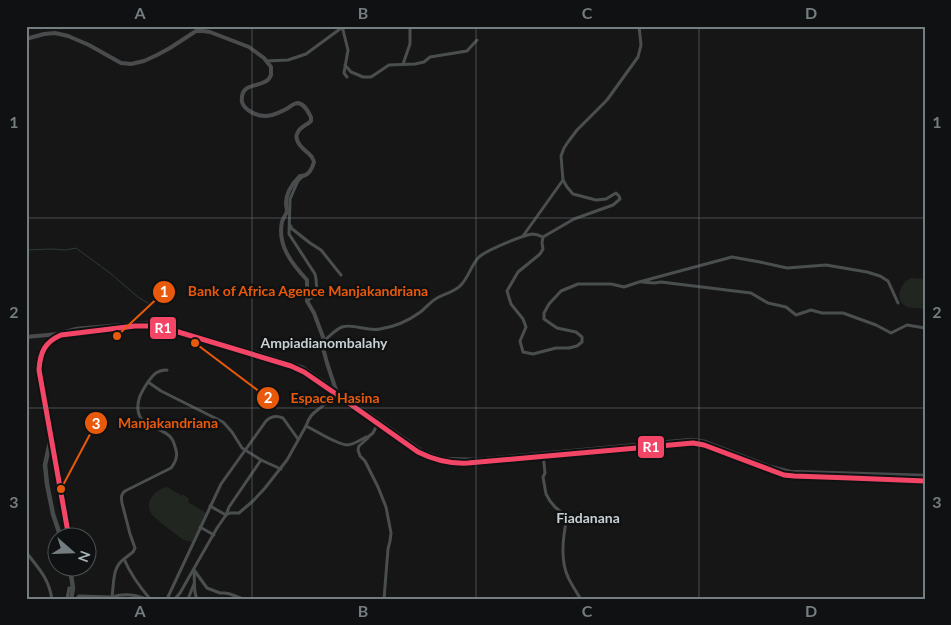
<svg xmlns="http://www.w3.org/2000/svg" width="951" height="625" viewBox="0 0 951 625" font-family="Lato,sans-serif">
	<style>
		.grass { fill: #222620 }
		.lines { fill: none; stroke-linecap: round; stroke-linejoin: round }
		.stream { stroke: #2c3b3a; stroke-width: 1 }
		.street { stroke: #4a4e4f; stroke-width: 3 }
		.secondary { stroke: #494b4d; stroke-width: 4 }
		.primary { stroke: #474a4b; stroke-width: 4.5 }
		.rail-1-casing { stroke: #101112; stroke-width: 9 }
		.rail-1 { stroke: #f34667; stroke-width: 5 }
		.grid { fill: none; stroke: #747d7f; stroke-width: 1; stroke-opacity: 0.55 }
		.labels { text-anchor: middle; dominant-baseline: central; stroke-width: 5; stroke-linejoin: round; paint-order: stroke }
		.neighbourhood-label { font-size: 14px; font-weight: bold; fill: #c8d0d3; stroke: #101112 }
		.leader { fill: none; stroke: #e8590c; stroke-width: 2 }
		.callout-dot { fill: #e8590c; stroke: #101112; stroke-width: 2 }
		.mark-label { font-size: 15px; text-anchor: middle; font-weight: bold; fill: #fff }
		.callout-label { font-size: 14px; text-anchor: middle; font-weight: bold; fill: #e8590c; stroke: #101112; stroke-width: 5; stroke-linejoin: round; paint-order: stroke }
		.line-badge { stroke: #101112; stroke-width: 2 }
		.badge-label { font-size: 14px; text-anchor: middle; font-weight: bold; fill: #fff }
		.neatline { fill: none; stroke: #747d7f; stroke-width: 2 }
		.grid-label { font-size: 16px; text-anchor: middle; font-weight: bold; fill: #747d7f }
	</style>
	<rect width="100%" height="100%" fill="#161616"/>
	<g class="grass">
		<path d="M 911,278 L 925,279 L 925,309 C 919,308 909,309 904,305 C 894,298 902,281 911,278 Z"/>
		<path d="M 167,487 L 182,496 L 183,494 L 189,499 L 188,502 L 206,513 L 192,542 C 189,541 186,541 184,540 C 179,537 153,517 151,513 C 144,501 156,489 167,487 Z"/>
	</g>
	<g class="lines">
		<polyline class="stream" points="26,250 51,249 66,250 76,248 110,273 138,297 148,303"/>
		<g class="street">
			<polyline points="344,27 343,30 348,50 344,73 347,77"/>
			<polyline points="266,61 288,60 306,54 344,26"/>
			<polyline points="403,64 410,44 410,26"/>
			<polyline points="345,65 351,72 356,74 363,77 371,77 389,65 415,64 424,62 430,57 467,51 477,40"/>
			<polyline points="303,176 298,181 290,199 289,234 315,274 316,279 317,293 307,301"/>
			<polyline points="291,226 291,228 310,243 321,250 341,275"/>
			<polyline points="523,236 563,180"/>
			<polyline points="543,237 574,219 613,205 620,199 619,196 616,193 606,199 596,200 573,194 567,187 563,180 561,156 564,148 568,142 577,130 607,100 638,57 641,45 639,26"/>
			<polyline points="642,282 654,283 661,282 751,293 768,303 786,307 796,315 811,310 822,313 843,313 876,325 891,333 907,325 925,328"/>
			<path d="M 323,341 C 330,337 334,330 342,327 C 354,323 367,332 380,329 C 393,327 408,321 419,313 C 425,309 430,302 437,298 C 444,294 454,292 460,286 C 468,279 471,265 479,257 C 487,250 521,236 532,234 C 536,234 539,235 543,237 L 542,243 L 543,249 L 540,254 L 518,272 L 507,291 L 511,304 L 523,319 L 526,327 L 520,341 L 523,352 L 533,354 L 556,348 L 569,348 L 577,346 L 582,342 L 582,337 L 576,332 L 557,328 L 544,319 L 544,313 L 549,304 L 561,291 L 578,284 L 611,284 L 624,287 L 639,282 L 732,257 L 760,262 L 787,268 L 826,265 L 867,272 L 880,276 L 888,281 L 898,303"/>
			<polyline points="148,382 161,391 223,422 232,432 242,448 261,460"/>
			<path d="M 306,426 C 311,412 315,413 325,404 C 330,400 333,396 337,393"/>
			<polyline points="368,438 359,446 358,450 360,456 365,461 378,487 386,507 391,533 390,541 388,549 384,599"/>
			<path d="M 543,454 L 545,473 L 543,477 L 546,494 L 550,501 L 555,507 L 565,515 L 567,518 C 563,536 560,560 568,577 C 571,584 576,591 580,598 L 579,599"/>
			<polyline points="210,506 226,515 229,507 261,460 281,469"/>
			<polyline points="200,527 214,535"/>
			<path d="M 26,552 C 39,569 48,577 52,599"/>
			<path d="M 124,559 L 133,552 L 135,548 L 130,534 L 122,503 C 121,497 121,494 125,491 L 171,468 C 175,463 178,457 176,450 C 175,447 174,442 172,439 C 164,426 140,429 138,410 C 137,400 141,393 146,385 C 152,376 156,370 167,370"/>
			<polyline points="194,570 207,588 220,593 225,593 230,594 243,599"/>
			<path d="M 194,572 C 195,581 193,591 197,599"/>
			<path d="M 111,598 L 112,597 C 124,593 134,594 146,599"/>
			<polyline points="67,599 69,588 73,588"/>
			<path d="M 76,599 L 79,596 L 112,597 C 114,584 112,567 124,559 C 130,573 139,586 150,599"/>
			<path d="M 167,599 L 221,484 L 266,421 C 271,416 276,415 283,418 L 298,439"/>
			<path d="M 175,599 L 180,593 L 217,528 L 226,515 L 230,513 L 239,513 L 253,501 L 265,488 L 287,460 L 306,426 C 317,431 335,444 347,445 C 353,445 360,440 366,437 L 368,437 L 373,433 L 379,421"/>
			<polyline points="188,599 194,584"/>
		</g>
		<g class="secondary">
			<path d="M 26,39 L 44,34 L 55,33 L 68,36 L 89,45 L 121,63 L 131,64 L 144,61 L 157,55 L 170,48 L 196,31 L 203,31 L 210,32 L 249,47 L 264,58 L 271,67 C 271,70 271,73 271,75 C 266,89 243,81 242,97 C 241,102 244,107 248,110 C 262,120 274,116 288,108 C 291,106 294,103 298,103 C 305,104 308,112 311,117 L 311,121 C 307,125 300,127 298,132 C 292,141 305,150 310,155 C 311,155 314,161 314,162 C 312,169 308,177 300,176 C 292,184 286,192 286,203 C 286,206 287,208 287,211 C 286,215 283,218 282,222 C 277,245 292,264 307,280 L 307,301 L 314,313 L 323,337 L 323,348 L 327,363 L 337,393"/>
			<polyline points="26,337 58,334"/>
		</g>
		<g class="primary">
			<polyline points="61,538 53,514 47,484 45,465 50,442 37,366 39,356 42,348 47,342 58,334 77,329 148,323 161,325 272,358 303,368 423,452 443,459 476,460 692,440 705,442 770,467 790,472 925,476"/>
			<polyline points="70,568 73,588 71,599"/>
		</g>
		<g class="rail-1-casing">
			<path id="rail-1" d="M 69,538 L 39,370 C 40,352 45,342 61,335 L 135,326 L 149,326 L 165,328 L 291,366 L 304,372 L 336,394 L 418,452 C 434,460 450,464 468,463 L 693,443 L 704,445 L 784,475 L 794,476 L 851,478 L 925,481"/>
		</g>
		<use href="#rail-1" class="rail-1"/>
	</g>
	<path class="grid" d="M 252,26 L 252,599M 476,26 L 476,599M 699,26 L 699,599M 26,218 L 925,218M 26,408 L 925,408"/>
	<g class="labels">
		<g class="neighbourhood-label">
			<text x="324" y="342">Ampiadianombalahy</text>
			<text x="588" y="517">Fiadanana</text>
		</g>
	</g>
	<path class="leader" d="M117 336L164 292M195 343L268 398M61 489L96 423"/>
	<g class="callout-dot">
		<circle cx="117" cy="336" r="5"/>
		<circle cx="195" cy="343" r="5"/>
		<circle cx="61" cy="489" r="5"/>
		<circle cx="164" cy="292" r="12"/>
		<circle cx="268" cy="398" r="12"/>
		<circle cx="96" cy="423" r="12"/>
	</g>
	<g class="mark-label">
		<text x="164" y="297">1</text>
		<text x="268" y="403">2</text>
		<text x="96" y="429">3</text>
	</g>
	<g class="callout-label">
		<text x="308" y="296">Bank of Africa Agence Manjakandriana</text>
		<text x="335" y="403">Espace Hasina</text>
		<text x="168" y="428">Manjakandriana</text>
	</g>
	<g class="line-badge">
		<rect x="149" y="316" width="28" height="24" rx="5" fill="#f34667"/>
		<rect x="637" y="435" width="28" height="24" rx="5" fill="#f34667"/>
	</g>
	<g class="badge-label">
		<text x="163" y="333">R1</text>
		<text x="651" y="452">R1</text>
	</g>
	<rect width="951" height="625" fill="none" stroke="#101112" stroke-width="55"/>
	<g transform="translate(72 552) rotate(110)"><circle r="24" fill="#101112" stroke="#4c5254"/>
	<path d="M0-4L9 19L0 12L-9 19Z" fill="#747d7f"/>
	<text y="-8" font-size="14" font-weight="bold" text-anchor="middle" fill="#a7b4b7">N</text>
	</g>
	<rect x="28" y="28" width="896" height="570" class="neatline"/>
	<g class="grid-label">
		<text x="140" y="19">A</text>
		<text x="363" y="19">B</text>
		<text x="587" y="19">C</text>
		<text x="811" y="19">D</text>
		<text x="14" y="128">1</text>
		<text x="937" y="128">1</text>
		<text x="14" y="318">2</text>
		<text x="937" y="318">2</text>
		<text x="14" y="508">3</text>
		<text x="937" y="508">3</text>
		<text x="140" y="617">A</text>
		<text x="363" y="617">B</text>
		<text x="587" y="617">C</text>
		<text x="811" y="617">D</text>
	</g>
</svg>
